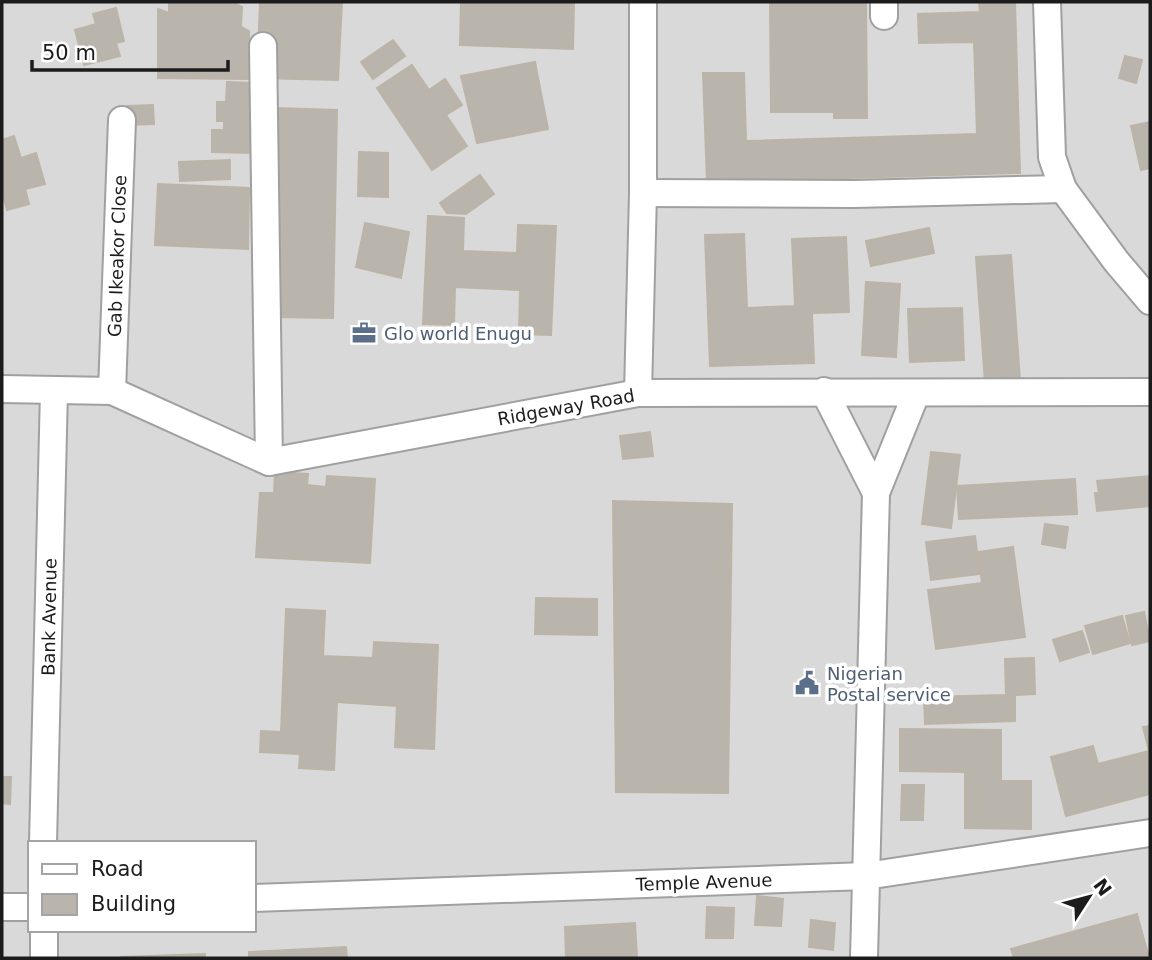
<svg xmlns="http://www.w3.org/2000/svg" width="1152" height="960" viewBox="0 0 1152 960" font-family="'DejaVu Sans',sans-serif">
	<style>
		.residential { fill: #dad9d9; fill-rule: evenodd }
		.building { fill: #b9b4ac; stroke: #bcb4a6; stroke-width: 2 }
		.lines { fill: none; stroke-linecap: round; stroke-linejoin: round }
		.minor-casing { stroke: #a0a0a0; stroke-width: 30 }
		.minor { stroke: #fff; stroke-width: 26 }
		.labels { text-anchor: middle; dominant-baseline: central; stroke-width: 7; stroke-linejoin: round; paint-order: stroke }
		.street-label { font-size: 18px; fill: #1c1c1c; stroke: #fff }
		.service-label { font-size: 18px; fill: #4e5e75; stroke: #fff; text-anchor: start }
	</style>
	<rect width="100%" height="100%" fill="#ecebe2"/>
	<path class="residential" d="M 2,2 L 1150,2 L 1150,958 L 2,958 ZM 30,843 L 254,843 L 254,930 L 30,930 Z"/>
	<g class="building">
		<polygon points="169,2 231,2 242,7 241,27 249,31 249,79 158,78 158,9 169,13"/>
		<polygon points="260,2 342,2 338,80 257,78"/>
		<polygon points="461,2 574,2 573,49 460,45"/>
		<polygon points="770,2 866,2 867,118 834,118 834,112 771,112"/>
		<polygon points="979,2 1015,2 1020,173 707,182 703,73 744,73 746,141 977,134 974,42 919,43 918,14 980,12"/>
		<polygon points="116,8 124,41 116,43 120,56 84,65 75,30 96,24 93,14"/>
		<polygon points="393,40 405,56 373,79 361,62"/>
		<polygon points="1125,56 1142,60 1136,83 1119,78"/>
		<polygon points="535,62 548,129 477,143 461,76"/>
		<polygon points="412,65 429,90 445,79 462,105 446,115 467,146 432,170 377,88"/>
		<polygon points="227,82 255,83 253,153 212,152 212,130 224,130 224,121 217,121 217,102 226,102"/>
		<polygon points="153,105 154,124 127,125 127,106"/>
		<polygon points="276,108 337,110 333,318 273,317"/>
		<polygon points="1150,122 1150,168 1141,170 1131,126"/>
		<polygon points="14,136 21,158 36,153 45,184 25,189 29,204 7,210 2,192 2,140"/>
		<polygon points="359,152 388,153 388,197 358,196"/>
		<polygon points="230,160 230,179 180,181 179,162"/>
		<polygon points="480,175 494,194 466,214 447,213 440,203"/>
		<polygon points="158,184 249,188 248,249 155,245"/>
		<polygon points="428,216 464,218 463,251 517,253 518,225 556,226 551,335 519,334 520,290 455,287 454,325 423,324"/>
		<polygon points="365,223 409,232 401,278 356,267"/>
		<polygon points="929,228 934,253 871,266 866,241"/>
		<polygon points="744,234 747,308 795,306 792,239 846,237 849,312 812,313 814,363 710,366 705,235"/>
		<polygon points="1011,255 1020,380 985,383 976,257"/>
		<polygon points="866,282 900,284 896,357 862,355"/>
		<polygon points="962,308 964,360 910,362 908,309"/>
		<polygon points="650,432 653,456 623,459 620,436"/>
		<polygon points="931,452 960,455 951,528 922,524"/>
		<polygon points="275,472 308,474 307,485 326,487 327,476 375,479 370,563 256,557 260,493 274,493"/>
		<polygon points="1150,476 1150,506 1097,511 1095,493 1099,493 1097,481"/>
		<polygon points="1075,479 1077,514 959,519 957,486"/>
		<polygon points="613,501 732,504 728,793 616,792"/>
		<polygon points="1045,524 1068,527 1065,548 1042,544"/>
		<polygon points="975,536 980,574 931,580 926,542"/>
		<polygon points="1013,547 1025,637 936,649 928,590 982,583 978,552"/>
		<polygon points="536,598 597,599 597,635 535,634"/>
		<polygon points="286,609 325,611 323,656 373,658 374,642 438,645 434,749 395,747 397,706 337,702 334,770 299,768 300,754 260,752 261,731 281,732"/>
		<polygon points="1144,612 1150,641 1132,645 1126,616"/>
		<polygon points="1122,616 1130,643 1093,654 1085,626"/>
		<polygon points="1082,631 1089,652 1060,661 1053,640"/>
		<polygon points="1034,658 1035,694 1015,695 1015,721 925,724 924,697 1006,695 1005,659"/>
		<polygon points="1150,726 1150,794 1066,816 1051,757 1093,746 1098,764 1149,751 1143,727"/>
		<polygon points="900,729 1001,730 1001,781 1031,781 1031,829 965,828 965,772 900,771"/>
		<polygon points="2,777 11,777 10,804 2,803"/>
		<polygon points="902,785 924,785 923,820 901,820"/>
		<polygon points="757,896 783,899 781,926 755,925"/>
		<polygon points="707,907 734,908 733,938 706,938"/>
		<polygon points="1137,914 1149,958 1014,958 1011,949"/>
		<polygon points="811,920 835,923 833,950 809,947"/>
		<polygon points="635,923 637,958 566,958 565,927"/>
		<polygon points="346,947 347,958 249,958 249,952"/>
		<polygon points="205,954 205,958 121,958 121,957"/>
	</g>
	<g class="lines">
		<g class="minor-casing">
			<g id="minor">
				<polyline points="1047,2 1052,157 1063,189 1116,261 1150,301"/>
				<polyline points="884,16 884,2"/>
				<polyline points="263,46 269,462"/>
				<polyline points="643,193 854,194 1063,189"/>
				<polyline points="2,389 112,391 269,462 638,393 1150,392"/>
				<polyline points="112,391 122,120"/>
				<polyline points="824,391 876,493"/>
				<polyline points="638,393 643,193 643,2"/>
				<polyline points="43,843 54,391"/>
				<polyline points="254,898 866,876 1150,833"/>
				<polyline points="2,907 30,907"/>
				<polyline points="44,958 44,930"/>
				<polyline points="864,958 876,493 916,394"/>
			</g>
		</g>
		<use href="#minor" class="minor"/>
	</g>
	<defs>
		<g id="office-bare" transform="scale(1.89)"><path d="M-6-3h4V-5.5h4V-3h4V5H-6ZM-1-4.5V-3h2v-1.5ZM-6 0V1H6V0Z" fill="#5c6f8a" stroke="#fff" stroke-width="2.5" paint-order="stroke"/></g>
		<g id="civic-bare" transform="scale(1.89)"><path d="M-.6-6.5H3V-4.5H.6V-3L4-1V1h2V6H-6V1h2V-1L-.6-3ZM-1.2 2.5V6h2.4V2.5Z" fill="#5c6f8a" stroke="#fff" stroke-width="2.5" paint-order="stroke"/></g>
	</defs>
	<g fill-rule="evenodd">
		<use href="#office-bare" x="364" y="333"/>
		<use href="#civic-bare" x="807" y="683"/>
	</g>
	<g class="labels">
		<g class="street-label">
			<text transform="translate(117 256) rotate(-88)">Gab Ikeakor Close</text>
			<text transform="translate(566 407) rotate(-10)">Ridgeway Road</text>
			<text transform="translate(49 617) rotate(-89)">Bank Avenue</text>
			<text transform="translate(704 882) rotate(-2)">Temple Avenue</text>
		</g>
		<g class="service-label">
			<text x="384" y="333">Glo world Enugu</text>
			<text x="827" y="673">Nigerian<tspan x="827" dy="21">Postal service</tspan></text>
		</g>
	</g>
	<rect width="1152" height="960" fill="none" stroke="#1c1c1c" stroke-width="7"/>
	<rect x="28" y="841" width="228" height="91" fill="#ffffff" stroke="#a4a4a4" stroke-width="2"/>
	<rect x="42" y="864" width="35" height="10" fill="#ffffff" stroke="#a4a4a4" stroke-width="2"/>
	<text x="91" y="876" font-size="21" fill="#1c1c1c">Road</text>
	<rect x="42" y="894" width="35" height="21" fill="#b9b4ac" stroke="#a4a4a4" stroke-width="2"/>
	<text x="91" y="911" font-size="21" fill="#1c1c1c">Building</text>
	<g transform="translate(1089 897) rotate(54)" stroke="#ffffff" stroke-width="5" paint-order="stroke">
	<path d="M0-5L12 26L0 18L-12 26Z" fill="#1c1c1c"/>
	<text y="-10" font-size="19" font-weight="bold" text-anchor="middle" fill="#1c1c1c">N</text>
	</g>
	<path d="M32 60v10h196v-10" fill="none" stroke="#1c1c1c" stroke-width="3.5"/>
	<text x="42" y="60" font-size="21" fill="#1c1c1c" stroke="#ffffff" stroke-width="5" paint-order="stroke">50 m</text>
</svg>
